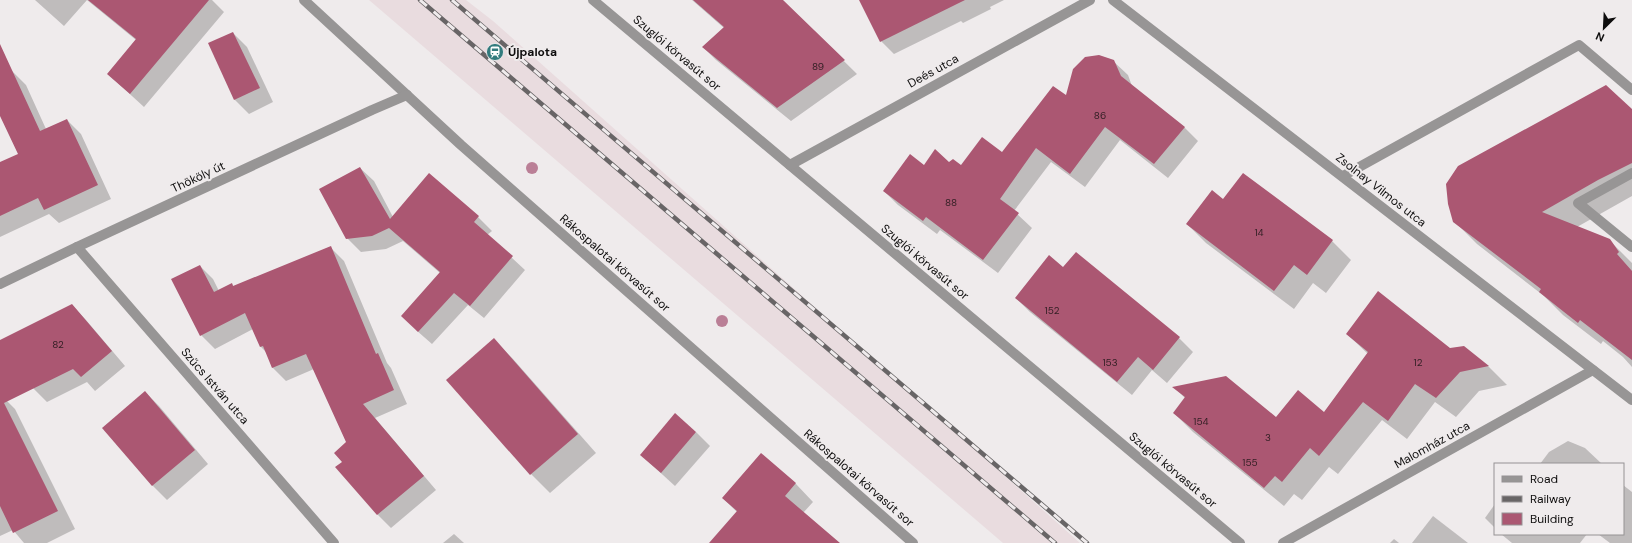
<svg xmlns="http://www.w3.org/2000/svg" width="1632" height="543" viewBox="0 0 1632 543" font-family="'DM Sans',sans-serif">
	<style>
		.built { fill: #e9dcdf }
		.shadow { fill: #0003 }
		.building { fill: #ab5772 }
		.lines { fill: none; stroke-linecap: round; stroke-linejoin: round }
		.lane { stroke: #979595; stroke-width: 10 }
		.street { stroke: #979595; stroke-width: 10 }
		.rail-casing { stroke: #686566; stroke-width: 4.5 }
		.rail { stroke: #efebec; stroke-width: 3; stroke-dasharray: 9; stroke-linecap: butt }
		.tree { fill: #ba7f96 }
		.labels { text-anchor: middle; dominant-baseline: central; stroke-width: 4; stroke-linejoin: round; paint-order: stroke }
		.number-label { font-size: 10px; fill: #352026 }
		.poi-label { font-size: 12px; font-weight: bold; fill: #0e0d0d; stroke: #efebec; text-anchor: start }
		.street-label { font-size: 12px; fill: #0e0d0d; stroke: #efebec }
	</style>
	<rect width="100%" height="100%" fill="#efebec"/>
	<polygon class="built" points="369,0 466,0 493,21 1080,543 1003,543"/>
	<g class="shadow">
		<polygon points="35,0 212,0 224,12 144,107 108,74 136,40 87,0 64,26"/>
		<polygon points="692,0 782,0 857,74 791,121 716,60 703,47 724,28"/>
		<polygon points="860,0 1004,0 990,7 991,9 963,23 961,21 894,54 881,41"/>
		<polygon points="233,33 247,47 273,102 249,114 235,100"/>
		<polygon points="1113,61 1128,75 1132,86 1184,127 1198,141 1168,178 1120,140 1085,187 1051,162 1014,211 1032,228 998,273 940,230 937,234 898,205 884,191 924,166 948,164 961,167 1002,154 1066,97"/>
		<polygon points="12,71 26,85 46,129 67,120 81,134 111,199 59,223 49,214 0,237 0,164 19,155 0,114 0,76"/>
		<polygon points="1632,110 1632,196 1577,227 1609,240 1632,263 1632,367 1623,357 1603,341 1601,344 1563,315 1544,296 1477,244 1454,221"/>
		<polygon points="360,168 374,181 393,217 429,175 478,217 492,231 487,235 525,270 484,318 468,305 432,344 416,330 440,273 403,241 386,249 361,252 347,238"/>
		<polygon points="1223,200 1332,241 1351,260 1326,293 1313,283 1294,309 1206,243 1187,224"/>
		<polygon points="330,247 344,261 387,363 391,368 407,404 375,418 436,490 391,528 378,515 337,467 343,462 347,443 314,369 286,381 273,368 266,352 261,347 253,329 215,349 201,335 200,266 213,279 219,291 232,284 234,287"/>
		<polygon points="1016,298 1179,338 1193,352 1167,383 1152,370 1132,395 1030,312"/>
		<polygon points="72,305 86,320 125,366 95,391 87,382 47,402 33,388"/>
		<polygon points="1347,334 1450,349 1464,347 1488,366 1507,385 1479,391 1456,417 1435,402 1407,439 1382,420 1338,474 1329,467 1302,500 1294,494 1284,506 1193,432 1174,413 1186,399 1174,387 1276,419 1324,413 1368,354"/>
		<polygon points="494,340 513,359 596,453 550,493 531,474 448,380"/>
		<polygon points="145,392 159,406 208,464 167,500 153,486 103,428"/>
		<polygon points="0,394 15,409 75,529 47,543 24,543 13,530 0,536"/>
		<polygon points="696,432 710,446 675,486 641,455"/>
		<polygon points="1568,441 1585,448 1602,464 1540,464 1549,452"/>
		<polygon points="761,454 796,484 813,502 803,513 838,543 710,543 737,512 723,498"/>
		<polygon points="1623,485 1632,492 1632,543 1610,543 1598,534 1623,534"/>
		<polygon points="1495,504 1495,528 1485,518"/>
		<polygon points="1433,516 1468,543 1412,543"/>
		<polygon points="454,534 464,543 443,543"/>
		<polygon points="1501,534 1587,534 1580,543 1512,543"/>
		<polygon points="1394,539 1399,543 1390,543"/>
	</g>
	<g class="building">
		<polygon points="88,0 209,0 130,94 107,74 136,39"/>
		<polygon points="693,0 783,0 845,60 777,108 702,47 724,27"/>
		<polygon points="859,0 965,0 880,42"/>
		<polygon points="233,32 260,88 234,100 208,43"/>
		<polygon points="0,44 40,131 67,119 98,185 44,210 38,198 0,216 0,162 18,154 0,116"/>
		<polygon points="1099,55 1114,60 1121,76 1185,127 1154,164 1105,127 1070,174 1036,148 1000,199 1019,213 983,260 926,217 923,221 883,191 910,154 924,165 935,149 949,162 953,159 961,165 982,137 1002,152 1053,86 1066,95 1073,69 1085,57"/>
		<polygon points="1606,85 1632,109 1632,163 1598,180 1542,212 1610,239 1619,252 1617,254 1632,271 1632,360 1580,320 1578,323 1559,308 1539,292 1541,289 1453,222 1448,204 1446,184 1458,166"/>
		<polygon points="360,167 390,219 429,173 479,216 474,222 513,256 470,306 454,293 418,332 401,316 440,272 389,228 372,236 346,239 319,189"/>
		<polygon points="1243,173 1333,240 1307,275 1294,265 1274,291 1186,224 1212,190 1223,199"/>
		<polygon points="331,246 376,354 378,353 394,390 363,404 424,476 377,515 335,467 342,462 334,453 346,442 306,354 272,368 263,346 260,347 245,313 200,336 171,279 200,265 214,292 232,283 233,286"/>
		<polygon points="1076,252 1180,337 1153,370 1138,357 1117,382 1015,298 1049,255 1063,267"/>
		<polygon points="1378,291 1450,348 1464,346 1489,366 1460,372 1436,398 1415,384 1388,421 1363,402 1319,456 1310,448 1282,482 1275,476 1264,488 1173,413 1185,397 1172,387 1226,376 1276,417 1298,390 1324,412 1368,352 1346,334"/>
		<polygon points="72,304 112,351 81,377 73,369 4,403 58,511 13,533 0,506 0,340"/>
		<polygon points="494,338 578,434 530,475 446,380"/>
		<polygon points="145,391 195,450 152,486 102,428"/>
		<polygon points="675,413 696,432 661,473 640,455"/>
		<polygon points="761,453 796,483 785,496 840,543 709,543 737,511 722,498"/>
	</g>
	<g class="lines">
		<g class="lane">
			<polyline points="1632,173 1578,203 1632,247"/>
			<polyline points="1343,176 1579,45 1632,90"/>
		</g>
		<g class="street">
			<polyline points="304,0 461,145 913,543"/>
			<polyline points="593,0 1240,543"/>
			<polyline points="1113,0 1632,400"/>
			<polyline points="790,165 1090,0"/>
			<polyline points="77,247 334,543"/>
			<polyline points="0,284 77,247 372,110 407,95"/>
			<polyline points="1283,543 1593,370"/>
		</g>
		<g class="rail-casing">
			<g id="rail">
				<polyline points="420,0 1055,543"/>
				<polyline points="452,0 1087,543"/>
			</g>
		</g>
		<use href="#rail" class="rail"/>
	</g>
	<g class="tree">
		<circle cx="532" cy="168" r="6"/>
		<circle cx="722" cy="321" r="6"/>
	</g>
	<defs>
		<g id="station-disc" transform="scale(0.9)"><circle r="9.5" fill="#327b7d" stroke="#efebec"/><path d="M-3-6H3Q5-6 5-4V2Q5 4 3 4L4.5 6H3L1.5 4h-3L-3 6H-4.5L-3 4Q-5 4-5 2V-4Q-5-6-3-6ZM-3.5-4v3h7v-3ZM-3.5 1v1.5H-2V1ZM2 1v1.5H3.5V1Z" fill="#fff"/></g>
	</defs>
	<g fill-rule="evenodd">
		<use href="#station-disc" x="495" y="52"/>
	</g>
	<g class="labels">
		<g class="number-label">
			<text x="818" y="66">89</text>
			<text x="1100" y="115">86</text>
			<text x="951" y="202">88</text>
			<text x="1259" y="232">14</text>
			<text x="1052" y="310">152</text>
			<text x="58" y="344">82</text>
			<text x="1110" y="362">153</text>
			<text x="1418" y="362">12</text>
			<text x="1201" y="421">154</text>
			<text x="1268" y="437">3</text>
			<text x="1250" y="462">155</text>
		</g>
		<g class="poi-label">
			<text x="508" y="52">Újpalota</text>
		</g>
		<g class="street-label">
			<text transform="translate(677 53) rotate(40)">Szuglói körvasút sor</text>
			<text transform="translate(933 71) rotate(-29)">Deés utca</text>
			<text transform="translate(198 177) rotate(-25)">Thököly út</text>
			<text transform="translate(1381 190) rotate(38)">Zsolnay Vilmos utca</text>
			<text transform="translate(925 262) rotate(40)">Szuglói körvasút sor</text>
			<text transform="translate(615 263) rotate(41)">Rákospalotai körvasút sor</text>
			<text transform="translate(215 386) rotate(49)">Szűcs István utca</text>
			<text transform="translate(1432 445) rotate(-29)">Malomház utca</text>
			<text transform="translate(1173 470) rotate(40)">Szuglói körvasút sor</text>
			<text transform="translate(859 478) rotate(41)">Rákospalotai körvasút sor</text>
		</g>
	</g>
	<rect x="1494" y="463" width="130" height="72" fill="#efebec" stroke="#959293"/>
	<rect x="1502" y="476" width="20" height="6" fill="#979595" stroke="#959293"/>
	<text x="1530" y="483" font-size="12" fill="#0e0d0d">Road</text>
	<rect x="1502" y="496" width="20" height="6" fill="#686566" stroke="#959293"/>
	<text x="1530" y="503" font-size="12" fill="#0e0d0d">Railway</text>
	<rect x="1502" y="513" width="20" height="12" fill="#ab5772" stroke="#959293"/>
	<text x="1530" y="523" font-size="12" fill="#0e0d0d">Building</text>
	<g transform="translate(1604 28) rotate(204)" stroke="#efebec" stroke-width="3" paint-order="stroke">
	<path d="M0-3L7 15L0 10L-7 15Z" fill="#0e0d0d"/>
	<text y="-6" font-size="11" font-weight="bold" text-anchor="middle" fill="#0e0d0d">N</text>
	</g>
</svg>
